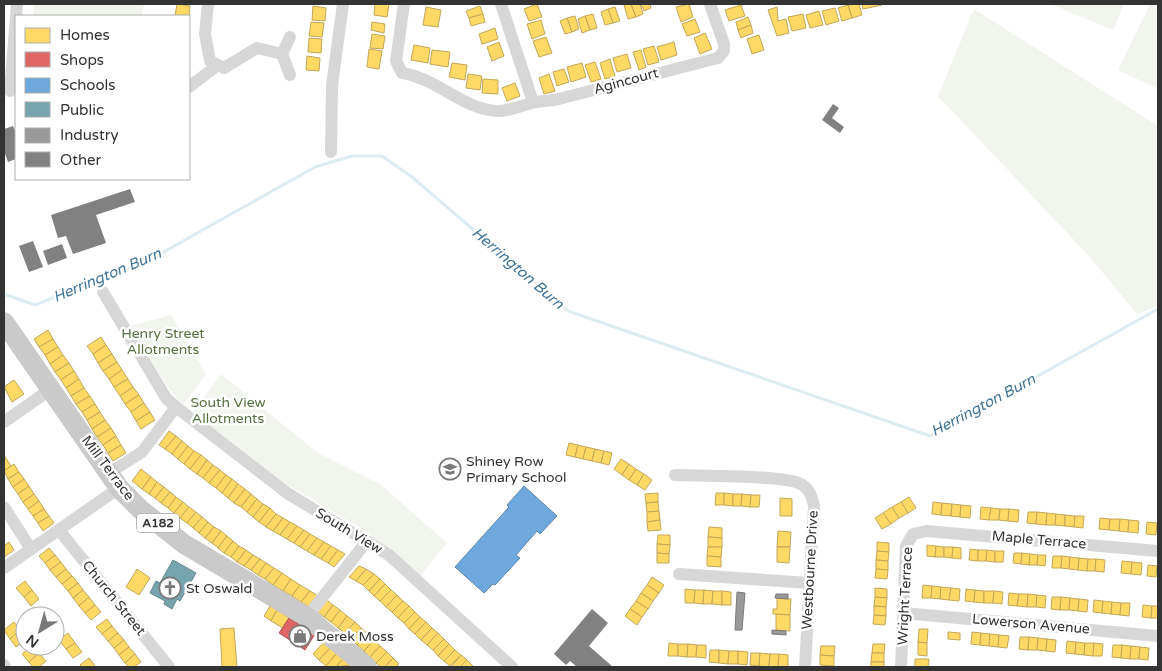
<svg xmlns="http://www.w3.org/2000/svg" width="1162" height="671" viewBox="0 0 1162 671" font-family="'Varela Round',sans-serif">
	<style>
		.green { fill: #f1f5ed }
		.homes { fill: #ffd966; stroke: #c2a757 }
		.shops { fill: #e06666; stroke: #ac5757 }
		.schools { fill: #6fa8dc; stroke: #5d85a9 }
		.public { fill: #76a5af; stroke: #62838a }
		.industry { fill: #999; stroke: #7a7a7a }
		.lines { fill: none; stroke-linecap: round; stroke-linejoin: round }
		.stream { stroke: #ddebf3; stroke-width: 3 }
		.building { fill: #818181 }
		.street { stroke: #d7d7d7; stroke-width: 12 }
		.primary { stroke: #cacaca; stroke-width: 20 }
		.labels { text-anchor: middle; dominant-baseline: central; stroke-width: 5; stroke-linejoin: round; paint-order: stroke }
		.shield { fill: #fff; stroke: #707070; stroke-width: 1 }
		.shield-label { font-size: 12px; font-weight: bold; fill: #333 }
		.street-label { font-size: 14px; fill: #333; stroke: #fff }
		.park-label { font-size: 14px; fill: #56703f; stroke: #fff }
		.poi-label { font-size: 14px; fill: #333; stroke: #fff; text-anchor: start }
		.water-label { font-size: 15px; font-style: italic; fill: #3f7597; stroke: #fff }
	</style>
	<rect width="100%" height="100%" fill="#fff"/>
	<g class="green">
		<polygon points="34,4 144,4 142,16 33,16"/>
		<polygon points="1050,4 1124,4 1113,30"/>
		<polygon points="1150,4 1158,4 1158,89 1118,70"/>
		<polygon points="974,9 1158,126 1158,306 1137,314 1089,256 938,96"/>
		<polygon points="171,315 206,374 183,405 168,388 130,326"/>
		<polygon points="221,374 318,453 381,485 447,543 420,576 365,531 284,483 192,413"/>
	</g>
	<g class="homes">
		<polygon points="177,4 190,6 189,16 175,16"/>
		<polygon points="375,4 389,4 387,17 374,15"/>
		<polygon points="537,4 542,17 529,21 524,9"/>
		<polygon points="631,4 636,17 628,19 624,5"/>
		<polygon points="631,4 640,4 643,14 636,17"/>
		<polygon points="641,4 650,4 651,8 644,11"/>
		<polygon points="689,4 693,17 681,22 676,7"/>
		<polygon points="859,4 862,15 852,18 848,5"/>
		<polygon points="862,4 881,4 882,5 863,9"/>
		<polygon points="741,5 745,16 729,21 725,10"/>
		<polygon points="848,5 852,18 842,21 838,8"/>
		<polygon points="313,6 326,8 325,21 312,20"/>
		<polygon points="480,6 483,14 469,18 466,11"/>
		<polygon points="426,7 441,10 438,27 423,25"/>
		<polygon points="615,7 620,21 613,23 608,9"/>
		<polygon points="777,7 778,21 786,19 789,33 777,36 768,10"/>
		<polygon points="835,8 839,21 826,25 822,11"/>
		<polygon points="608,9 613,23 605,25 601,12"/>
		<polygon points="819,11 823,25 810,28 806,15"/>
		<polygon points="483,14 485,22 471,26 469,18"/>
		<polygon points="593,14 597,28 590,30 585,16"/>
		<polygon points="803,14 806,28 792,31 788,17"/>
		<polygon points="575,16 579,29 572,32 567,18"/>
		<polygon points="585,16 590,30 582,33 578,19"/>
		<polygon points="748,17 751,25 738,30 736,22"/>
		<polygon points="567,18 572,32 565,34 560,21"/>
		<polygon points="695,19 700,32 687,36 682,24"/>
		<polygon points="541,20 545,34 532,39 527,24"/>
		<polygon points="311,22 324,23 322,37 309,36"/>
		<polygon points="372,22 385,24 384,33 371,30"/>
		<polygon points="751,25 753,33 741,38 738,30"/>
		<polygon points="495,28 498,39 482,44 479,34"/>
		<polygon points="705,33 712,49 700,54 694,38"/>
		<polygon points="372,34 385,36 383,49 370,48"/>
		<polygon points="759,35 764,50 752,54 747,39"/>
		<polygon points="546,37 552,53 539,57 533,41"/>
		<polygon points="309,38 322,39 321,53 308,52"/>
		<polygon points="499,42 504,56 492,61 487,47"/>
		<polygon points="674,42 677,55 661,60 657,47"/>
		<polygon points="414,45 430,48 428,63 411,60"/>
		<polygon points="654,46 659,62 648,65 643,49"/>
		<polygon points="369,49 382,51 379,69 367,67"/>
		<polygon points="432,50 450,52 448,67 430,64"/>
		<polygon points="641,50 646,67 639,70 633,52"/>
		<polygon points="627,54 631,68 617,72 613,58"/>
		<polygon points="307,56 320,58 319,71 306,70"/>
		<polygon points="610,59 615,76 605,79 600,63"/>
		<polygon points="595,62 601,79 591,82 585,65"/>
		<polygon points="452,63 467,65 465,80 449,77"/>
		<polygon points="582,63 586,77 571,82 567,67"/>
		<polygon points="564,69 569,82 557,86 553,72"/>
		<polygon points="468,74 482,76 480,90 466,88"/>
		<polygon points="549,74 555,91 544,94 539,78"/>
		<polygon points="483,79 498,80 498,94 482,93"/>
		<polygon points="515,83 520,96 507,101 502,88"/>
		<polygon points="48,330 53,339 39,347 34,339"/>
		<polygon points="101,337 106,345 93,354 87,346"/>
		<polygon points="53,339 58,347 45,355 39,347"/>
		<polygon points="106,345 112,354 98,363 93,354"/>
		<polygon points="58,347 63,355 50,364 45,355"/>
		<polygon points="112,354 117,362 103,371 98,363"/>
		<polygon points="63,355 69,363 55,372 50,364"/>
		<polygon points="117,362 122,370 109,379 103,371"/>
		<polygon points="69,363 74,371 61,380 55,372"/>
		<polygon points="122,370 128,379 114,387 109,379"/>
		<polygon points="74,371 79,379 66,388 61,380"/>
		<polygon points="79,379 84,388 71,396 66,388"/>
		<polygon points="128,379 133,387 120,396 114,387"/>
		<polygon points="14,380 24,394 12,402 4,387"/>
		<polygon points="133,387 139,395 125,404 120,396"/>
		<polygon points="84,388 90,396 76,404 71,396"/>
		<polygon points="139,395 144,403 131,412 125,404"/>
		<polygon points="90,396 95,404 82,412 76,404"/>
		<polygon points="144,403 150,412 136,421 131,412"/>
		<polygon points="95,404 100,412 87,420 82,412"/>
		<polygon points="100,412 105,420 92,429 87,420"/>
		<polygon points="150,412 155,420 141,429 136,421"/>
		<polygon points="105,420 111,428 97,437 92,429"/>
		<polygon points="111,428 116,436 103,445 97,437"/>
		<polygon points="169,431 176,436 165,449 159,445"/>
		<polygon points="116,436 121,445 108,453 103,445"/>
		<polygon points="176,436 182,441 172,454 165,449"/>
		<polygon points="182,441 188,446 178,459 172,454"/>
		<polygon points="569,443 578,445 575,457 566,455"/>
		<polygon points="121,445 126,453 113,461 108,453"/>
		<polygon points="578,445 586,447 583,459 575,457"/>
		<polygon points="188,446 194,451 184,464 178,459"/>
		<polygon points="586,447 595,449 592,461 583,459"/>
		<polygon points="595,449 604,451 601,463 592,461"/>
		<polygon points="194,451 201,455 190,469 184,464"/>
		<polygon points="604,451 612,453 609,465 601,463"/>
		<polygon points="4,455 11,466 4,471"/>
		<polygon points="201,455 207,460 197,474 190,469"/>
		<polygon points="621,459 629,464 622,475 614,469"/>
		<polygon points="207,460 213,465 203,478 197,474"/>
		<polygon points="14,464 19,472 8,479 4,471"/>
		<polygon points="629,464 636,469 629,480 622,475"/>
		<polygon points="213,465 220,470 209,483 203,478"/>
		<polygon points="141,469 151,477 142,489 132,481"/>
		<polygon points="636,469 644,474 637,485 629,480"/>
		<polygon points="220,470 226,475 216,488 209,483"/>
		<polygon points="19,472 24,479 13,487 8,479"/>
		<polygon points="644,474 652,480 645,490 637,485"/>
		<polygon points="226,475 232,479 222,493 216,488"/>
		<polygon points="151,477 157,482 149,494 142,489"/>
		<polygon points="24,479 29,486 18,494 13,487"/>
		<polygon points="232,479 238,484 228,498 222,493"/>
		<polygon points="157,482 164,487 155,498 149,494"/>
		<polygon points="238,484 245,489 234,503 228,498"/>
		<polygon points="29,486 34,494 23,502 18,494"/>
		<polygon points="164,487 170,492 161,503 155,498"/>
		<polygon points="245,489 251,494 241,507 234,503"/>
		<polygon points="170,492 176,497 168,508 161,503"/>
		<polygon points="658,493 658,502 646,503 645,494"/>
		<polygon points="716,493 724,493 724,505 715,505"/>
		<polygon points="724,493 733,494 733,506 724,505"/>
		<polygon points="34,494 39,501 28,509 23,502"/>
		<polygon points="251,494 257,499 247,512 241,507"/>
		<polygon points="733,494 742,494 741,506 733,506"/>
		<polygon points="742,494 751,495 750,507 741,506"/>
		<polygon points="751,495 760,495 759,507 750,507"/>
		<polygon points="176,497 183,502 174,513 168,508"/>
		<polygon points="909,497 916,508 908,513 901,502"/>
		<polygon points="780,498 792,499 792,516 780,516"/>
		<polygon points="257,499 263,504 253,517 247,512"/>
		<polygon points="39,501 44,509 33,516 28,509"/>
		<polygon points="183,502 189,507 180,518 174,513"/>
		<polygon points="658,502 659,511 647,512 646,503"/>
		<polygon points="901,502 908,513 899,518 892,507"/>
		<polygon points="933,502 942,503 941,515 932,514"/>
		<polygon points="942,503 952,504 951,516 941,515"/>
		<polygon points="263,504 270,508 259,522 253,517"/>
		<polygon points="952,504 961,505 960,517 951,516"/>
		<polygon points="961,505 971,506 970,518 960,517"/>
		<polygon points="189,507 196,512 187,523 180,518"/>
		<polygon points="892,507 899,518 891,524 883,513"/>
		<polygon points="981,507 991,508 989,520 980,519"/>
		<polygon points="270,508 276,514 266,527 259,522"/>
		<polygon points="991,508 1000,509 999,520 989,520"/>
		<polygon points="44,509 49,516 38,523 33,516"/>
		<polygon points="1000,509 1009,509 1008,521 999,520"/>
		<polygon points="1009,509 1019,510 1018,522 1008,521"/>
		<polygon points="659,511 660,520 647,522 647,512"/>
		<polygon points="196,512 202,517 193,528 187,523"/>
		<polygon points="1028,512 1037,512 1036,524 1027,523"/>
		<polygon points="1037,512 1047,513 1046,525 1036,524"/>
		<polygon points="883,513 891,524 882,529 875,518"/>
		<polygon points="1047,513 1056,514 1055,525 1046,525"/>
		<polygon points="276,514 283,518 273,531 266,527"/>
		<polygon points="1056,514 1065,515 1065,526 1055,525"/>
		<polygon points="1065,515 1075,516 1074,527 1065,526"/>
		<polygon points="49,516 54,523 43,531 38,523"/>
		<polygon points="1075,516 1084,516 1083,528 1074,527"/>
		<polygon points="202,517 208,522 199,533 193,528"/>
		<polygon points="283,518 290,522 280,535 273,531"/>
		<polygon points="1100,518 1110,519 1109,530 1099,529"/>
		<polygon points="1110,519 1120,519 1119,531 1109,530"/>
		<polygon points="1120,519 1129,520 1128,532 1119,531"/>
		<polygon points="660,520 661,530 648,531 647,522"/>
		<polygon points="1129,520 1139,521 1138,533 1128,532"/>
		<polygon points="208,522 214,527 205,538 199,533"/>
		<polygon points="290,522 297,526 287,539 280,535"/>
		<polygon points="1147,522 1157,523 1156,535 1146,534"/>
		<polygon points="297,526 304,530 294,543 287,539"/>
		<polygon points="214,527 221,531 212,543 205,538"/>
		<polygon points="709,527 722,528 722,538 708,537"/>
		<polygon points="304,530 310,534 300,547 294,543"/>
		<polygon points="221,531 227,536 218,548 212,543"/>
		<polygon points="778,531 791,532 790,547 777,547"/>
		<polygon points="310,534 317,538 307,551 300,547"/>
		<polygon points="658,535 670,535 670,545 657,544"/>
		<polygon points="227,536 233,541 224,553 218,548"/>
		<polygon points="708,537 722,538 722,547 708,547"/>
		<polygon points="317,538 324,542 314,555 307,551"/>
		<polygon points="233,541 239,546 231,557 224,553"/>
		<polygon points="9,542 14,550 4,557 4,546"/>
		<polygon points="324,542 331,546 321,559 314,555"/>
		<polygon points="877,542 889,543 889,552 877,551"/>
		<polygon points="657,544 670,545 669,554 657,553"/>
		<polygon points="927,545 936,546 935,557 927,556"/>
		<polygon points="239,546 246,550 237,562 231,557"/>
		<polygon points="331,546 338,550 328,563 321,559"/>
		<polygon points="936,546 944,547 944,557 935,557"/>
		<polygon points="708,547 722,547 721,557 707,556"/>
		<polygon points="777,547 790,547 789,563 777,562"/>
		<polygon points="944,547 953,547 952,558 944,557"/>
		<polygon points="953,547 961,548 961,559 952,558"/>
		<polygon points="49,548 55,555 45,563 39,556"/>
		<polygon points="970,549 978,550 978,561 969,560"/>
		<polygon points="246,550 253,555 244,566 237,562"/>
		<polygon points="338,550 345,554 334,567 328,563"/>
		<polygon points="978,550 987,550 986,561 978,561"/>
		<polygon points="987,550 995,551 995,562 986,561"/>
		<polygon points="877,551 889,552 888,561 876,560"/>
		<polygon points="995,551 1004,551 1003,562 995,562"/>
		<polygon points="657,553 669,554 669,563 657,563"/>
		<polygon points="1014,553 1022,553 1021,564 1013,563"/>
		<polygon points="1022,553 1030,554 1029,565 1021,564"/>
		<polygon points="1030,554 1038,555 1037,565 1029,565"/>
		<polygon points="55,555 61,562 50,570 45,563"/>
		<polygon points="253,555 260,559 251,570 244,566"/>
		<polygon points="1038,555 1046,555 1045,566 1037,565"/>
		<polygon points="707,556 721,557 721,567 707,566"/>
		<polygon points="1053,556 1062,556 1061,568 1052,568"/>
		<polygon points="1062,556 1070,557 1069,569 1061,568"/>
		<polygon points="1070,557 1079,558 1078,570 1069,569"/>
		<polygon points="1079,558 1088,559 1087,571 1078,570"/>
		<polygon points="260,559 266,563 258,575 251,570"/>
		<polygon points="1088,559 1096,559 1095,571 1087,571"/>
		<polygon points="1096,559 1105,560 1104,572 1095,571"/>
		<polygon points="876,560 888,561 888,570 876,569"/>
		<polygon points="1122,561 1132,562 1131,574 1121,573"/>
		<polygon points="61,562 66,569 56,577 50,570"/>
		<polygon points="1132,562 1142,563 1141,575 1131,574"/>
		<polygon points="266,563 274,568 265,579 258,575"/>
		<polygon points="1148,565 1157,566 1156,577 1147,576"/>
		<polygon points="359,566 366,569 356,581 349,577"/>
		<polygon points="274,568 282,573 273,585 265,579"/>
		<polygon points="66,569 72,576 62,584 56,577"/>
		<polygon points="137,569 150,578 139,595 126,587"/>
		<polygon points="366,569 374,574 363,585 356,581"/>
		<polygon points="876,569 888,570 887,579 875,578"/>
		<polygon points="282,573 291,579 283,591 273,585"/>
		<polygon points="374,574 380,579 369,591 363,585"/>
		<polygon points="72,576 78,583 68,591 62,584"/>
		<polygon points="652,577 664,585 659,593 647,585"/>
		<polygon points="291,579 300,585 292,596 283,591"/>
		<polygon points="380,579 385,584 374,596 369,591"/>
		<polygon points="25,581 32,590 24,597 16,588"/>
		<polygon points="78,583 83,590 73,598 68,591"/>
		<polygon points="385,584 391,590 380,601 374,596"/>
		<polygon points="300,585 310,591 301,602 292,596"/>
		<polygon points="647,585 659,593 653,601 641,593"/>
		<polygon points="923,585 932,586 931,598 922,598"/>
		<polygon points="932,586 941,587 940,599 931,598"/>
		<polygon points="941,587 951,588 949,600 940,599"/>
		<polygon points="875,588 887,589 887,598 875,597"/>
		<polygon points="951,588 960,589 959,601 949,600"/>
		<polygon points="685,589 695,590 694,603 685,603"/>
		<polygon points="966,589 975,590 974,602 965,601"/>
		<polygon points="32,590 39,599 31,606 24,597"/>
		<polygon points="83,590 89,597 79,606 73,598"/>
		<polygon points="391,590 397,595 386,607 380,601"/>
		<polygon points="695,590 704,590 703,604 694,603"/>
		<polygon points="704,590 713,591 712,604 703,604"/>
		<polygon points="975,590 984,591 984,603 974,602"/>
		<polygon points="310,591 318,596 309,607 301,602"/>
		<polygon points="713,591 722,591 722,605 712,604"/>
		<polygon points="722,591 731,592 731,605 722,605"/>
		<polygon points="984,591 994,591 993,603 984,603"/>
		<polygon points="994,591 1003,592 1002,604 993,603"/>
		<polygon points="641,593 653,601 648,609 636,601"/>
		<polygon points="1009,593 1019,594 1017,606 1008,605"/>
		<polygon points="1019,594 1028,594 1027,607 1017,606"/>
		<polygon points="1028,594 1037,595 1036,607 1027,607"/>
		<polygon points="397,595 403,601 392,612 386,607"/>
		<polygon points="1037,595 1046,596 1045,608 1036,607"/>
		<polygon points="89,597 95,605 85,613 79,606"/>
		<polygon points="875,597 887,598 886,607 874,606"/>
		<polygon points="1052,597 1061,597 1060,610 1051,609"/>
		<polygon points="1061,597 1070,598 1069,610 1060,610"/>
		<polygon points="777,598 791,599 790,615 773,614 773,609 777,609"/>
		<polygon points="1070,598 1079,599 1078,611 1069,610"/>
		<polygon points="326,599 333,605 324,617 317,611"/>
		<polygon points="1079,599 1088,600 1087,612 1078,611"/>
		<polygon points="1094,600 1103,601 1102,613 1093,612"/>
		<polygon points="403,601 409,606 398,618 392,612"/>
		<polygon points="636,601 648,609 642,617 630,609"/>
		<polygon points="1103,601 1112,602 1111,614 1102,613"/>
		<polygon points="1112,602 1121,603 1120,615 1111,614"/>
		<polygon points="1121,603 1130,603 1129,616 1120,615"/>
		<polygon points="95,605 101,612 91,620 85,613"/>
		<polygon points="333,605 340,610 331,622 324,617"/>
		<polygon points="1143,605 1152,606 1151,618 1142,617"/>
		<polygon points="270,606 277,610 271,621 264,616"/>
		<polygon points="409,606 415,612 404,623 398,618"/>
		<polygon points="874,606 886,607 886,616 874,615"/>
		<polygon points="1152,606 1158,606 1158,618 1151,618"/>
		<polygon points="47,608 53,616 40,616 39,615"/>
		<polygon points="630,609 642,617 637,625 625,616"/>
		<polygon points="277,610 289,618 283,628 271,621"/>
		<polygon points="340,610 347,616 338,628 331,622"/>
		<polygon points="415,612 420,617 409,629 404,623"/>
		<polygon points="776,614 790,615 790,631 776,630"/>
		<polygon points="874,615 886,616 885,625 873,624"/>
		<polygon points="347,616 355,622 345,633 338,628"/>
		<polygon points="420,617 426,622 415,634 409,629"/>
		<polygon points="55,618 62,627 55,632"/>
		<polygon points="107,619 112,626 102,634 96,627"/>
		<polygon points="14,622 20,630 10,639 4,630"/>
		<polygon points="355,622 361,628 351,639 345,633"/>
		<polygon points="426,622 432,628 421,640 415,634"/>
		<polygon points="112,626 118,633 108,641 102,634"/>
		<polygon points="234,628 237,667 222,667 220,629"/>
		<polygon points="361,628 368,634 357,645 351,639"/>
		<polygon points="432,628 438,633 427,645 421,640"/>
		<polygon points="919,629 928,629 927,643 918,642"/>
		<polygon points="20,630 25,640 16,647 10,639"/>
		<polygon points="948,632 960,633 960,640 948,639"/>
		<polygon points="972,632 981,633 980,645 971,644"/>
		<polygon points="68,633 75,643 66,649 59,640"/>
		<polygon points="118,633 124,640 114,648 108,641"/>
		<polygon points="438,633 444,639 433,650 427,645"/>
		<polygon points="981,633 990,634 989,646 980,645"/>
		<polygon points="368,634 374,640 364,651 357,645"/>
		<polygon points="990,634 999,635 998,647 989,646"/>
		<polygon points="999,635 1009,636 1007,648 998,647"/>
		<polygon points="1020,637 1029,637 1028,650 1019,649"/>
		<polygon points="1029,637 1038,638 1037,650 1028,650"/>
		<polygon points="1038,638 1047,639 1046,651 1037,650"/>
		<polygon points="444,639 449,644 438,656 433,650"/>
		<polygon points="1047,639 1056,640 1055,652 1046,651"/>
		<polygon points="124,640 129,647 119,655 114,648"/>
		<polygon points="374,640 380,646 370,657 364,651"/>
		<polygon points="1067,641 1076,642 1075,654 1066,653"/>
		<polygon points="324,642 330,648 319,660 313,654"/>
		<polygon points="918,642 927,643 927,656 918,655"/>
		<polygon points="1076,642 1085,643 1084,655 1075,654"/>
		<polygon points="75,643 82,652 73,658 66,649"/>
		<polygon points="669,643 678,644 678,656 668,656"/>
		<polygon points="1085,643 1094,643 1093,656 1084,655"/>
		<polygon points="1094,643 1103,644 1102,656 1093,656"/>
		<polygon points="449,644 455,650 444,661 438,656"/>
		<polygon points="678,644 688,644 687,657 678,656"/>
		<polygon points="688,644 697,645 696,657 687,657"/>
		<polygon points="873,644 885,644 884,653 872,653"/>
		<polygon points="697,645 706,645 706,658 696,657"/>
		<polygon points="1113,645 1122,645 1121,658 1112,657"/>
		<polygon points="1122,645 1131,646 1130,659 1121,658"/>
		<polygon points="32,646 39,653 29,662 22,654"/>
		<polygon points="380,646 387,652 376,663 370,657"/>
		<polygon points="821,646 835,646 834,656 820,655"/>
		<polygon points="1131,646 1140,647 1139,659 1130,659"/>
		<polygon points="129,647 135,654 125,663 119,655"/>
		<polygon points="1140,647 1149,648 1148,660 1139,659"/>
		<polygon points="330,648 337,653 326,666 319,660"/>
		<polygon points="455,650 461,655 450,666 444,661"/>
		<polygon points="710,650 719,650 719,663 709,662"/>
		<polygon points="719,650 729,651 728,664 719,663"/>
		<polygon points="729,651 738,651 738,664 728,664"/>
		<polygon points="738,651 748,652 747,665 738,664"/>
		<polygon points="387,652 393,658 385,667 381,667 376,663"/>
		<polygon points="39,653 46,661 39,667 33,667 29,662"/>
		<polygon points="337,653 343,659 336,667 327,667 326,666"/>
		<polygon points="751,653 760,653 759,666 750,665"/>
		<polygon points="760,653 770,654 769,667 759,666"/>
		<polygon points="872,653 884,653 884,662 871,662"/>
		<polygon points="135,654 141,662 134,667 129,667 125,663"/>
		<polygon points="770,654 779,654 778,667 769,667"/>
		<polygon points="779,654 788,655 788,667 778,667"/>
		<polygon points="461,655 467,660 460,667 451,667"/>
		<polygon points="820,655 834,656 834,666 820,665"/>
		<polygon points="89,658 96,667 82,667 80,665"/>
		<polygon points="393,658 399,664 396,667 385,667"/>
		<polygon points="343,659 350,665 336,667"/>
		<polygon points="915,659 929,659 928,667 915,667"/>
		<polygon points="467,660 473,666 471,667 460,667"/>
		<rect x="871" y="662" width="13" height="5"/>
	</g>
	<polygon class="shops" points="289,618 315,634 305,650 279,633"/>
	<polygon class="schools" points="524,486 557,516 540,534 537,531 516,555 520,558 495,585 493,584 484,593 455,567 509,507 507,505"/>
	<polygon class="public" points="173,560 196,573 180,601 177,599 172,609 164,604 165,601 150,593 156,581 160,583"/>
	<g class="industry">
		<polygon points="737,592 745,593 742,630 735,630"/>
		<polygon points="776,594 788,594 788,599 775,598"/>
		<polygon points="772,630 786,631 786,635 772,634"/>
	</g>
	<g class="lines">
		<polyline class="stream" points="4,294 35,305 151,259 315,167 352,156 382,156 412,177 568,311 930,436 1158,309"/>
	</g>
	<g class="building">
		<polygon points="833,104 839,108 832,118 844,127 840,133 822,120"/>
		<polygon points="13,126 16,133 16,159 8,162 4,151 4,129"/>
		<polygon points="130,189 135,202 96,215 106,243 73,254 66,236 58,238 51,215"/>
		<polygon points="33,241 43,267 29,272 19,246"/>
		<polygon points="62,244 67,258 48,265 43,251"/>
		<polygon points="592,609 608,623 589,646 613,667 577,667 570,661 566,665 554,654"/>
	</g>
	<g class="lines">
		<g class="street">
			<polyline points="208,4 205,34 210,61 224,68 257,48 282,54"/>
			<path d="M 404,4 L 396,61 L 402,73 C 439,79 461,109 498,111 C 510,111 520,106 532,103 C 539,101 547,101 555,100 L 718,58 L 724,51 L 724,44 L 710,4"/>
			<polyline points="501,4 533,102"/>
			<polyline points="290,75 282,54 290,37"/>
			<polyline points="189,87 218,65"/>
			<polyline points="10,91 17,4"/>
			<polyline points="331,152 332,85 343,4"/>
			<polyline points="103,292 166,398 176,407 287,493 389,555 512,667"/>
			<polyline points="4,422 51,389"/>
			<polyline points="109,473 142,452 176,407"/>
			<path d="M 675,475 C 699,476 784,475 801,484 C 810,489 812,497 814,506 L 805,667"/>
			<polyline points="4,507 31,549"/>
			<polyline points="59,530 169,667"/>
			<polyline points="4,568 119,488"/>
			<polyline points="679,574 809,583"/>
			<polyline points="903,613 1158,636"/>
			<polyline points="307,617 367,541"/>
			<polyline points="4,665 5,667"/>
			<polyline points="901,667 906,546 913,534 926,531 1158,551"/>
		</g>
		<polyline class="primary" points="4,322 119,488 140,509 184,544 307,617 367,667"/>
	</g>
	<defs>
		<g id="school-ring" transform="scale(1.125)"><circle r="9.5" fill="#fff" stroke="#7a7a7a" stroke-width="1.5"/><path d="M0-5L7-2L0 1L-7-2ZM-4 1L0 2.5L4 1V4Q0 6-4 4Z" fill="#7a7a7a"/></g>
		<g id="church-ring" transform="scale(1.125)"><circle r="9.5" fill="#fff" stroke="#7a7a7a" stroke-width="1.5"/><path d="M-1.2-6h2.4v3.5h3.3v2.4h-3.3V6h-2.4V-.1h-3.3v-2.4h3.3Z" fill="#7a7a7a"/></g>
		<g id="shop-ring" transform="scale(1.125)"><circle r="9.5" fill="#fff" stroke="#7a7a7a" stroke-width="1.5"/><path d="M-5-2.5h2.3a2.7 3.5 0 0 1 5.4 0H5L5.5 6h-11ZM-1.5-2.5h3a1.5 2.3 0 0 0-3 0Z" fill="#7a7a7a"/></g>
	</defs>
	<g fill-rule="evenodd">
		<use href="#school-ring" x="450" y="469"/>
		<use href="#church-ring" x="170" y="588"/>
		<use href="#shop-ring" x="300" y="636"/>
	</g>
	<g class="labels">
		<rect class="shield" x="137" y="513.5" width="42" height="19" rx="4"/>
		<g class="shield-label">
			<text x="158" y="523">A182</text>
		</g>
		<g class="street-label">
			<text transform="translate(626 81) rotate(-15)">Agincourt</text>
			<text transform="translate(108 468) rotate(53)">Mill Terrace</text>
			<text transform="translate(349 531) rotate(31)">South View</text>
			<text transform="translate(1039 540) rotate(5)">Maple Terrace</text>
			<text transform="translate(810 570) rotate(-87)">Westbourne Drive</text>
			<text transform="translate(905 596) rotate(-87)">Wright Terrace</text>
			<text transform="translate(114 598) rotate(51)">Church Street</text>
			<text transform="translate(1031 624) rotate(5)">Lowerson Avenue</text>
		</g>
		<g class="park-label">
			<text x="163" y="333">Henry Street<tspan x="163" dy="16">Allotments</tspan></text>
			<text x="228" y="402">South View<tspan x="228" dy="16">Allotments</tspan></text>
		</g>
		<g class="poi-label">
			<text x="466" y="461">Shiney Row<tspan x="466" dy="16">Primary School</tspan></text>
			<text x="186" y="588">St Oswald</text>
			<text x="316" y="636">Derek Moss</text>
		</g>
		<g class="water-label">
			<text transform="translate(518 268) rotate(41)">Herrington Burn</text>
			<text transform="translate(107 275) rotate(-23)">Herrington Burn</text>
			<text transform="translate(983 405) rotate(-28)">Herrington Burn</text>
		</g>
	</g>
	<rect width="1162" height="671" fill="none" stroke="#333333" stroke-width="10"/>
	<rect x="15" y="15" width="175" height="165" fill="#ffffff" stroke="#adadad"/>
	<rect x="25" y="28" width="25" height="15" fill="#ffd966" stroke="#adadad"/>
	<text x="60" y="40" font-size="15" fill="#333333">Homes</text>
	<rect x="25" y="52" width="25" height="15" fill="#e06666" stroke="#adadad"/>
	<text x="60" y="65" font-size="15" fill="#333333">Shops</text>
	<rect x="25" y="78" width="25" height="15" fill="#6fa8dc" stroke="#adadad"/>
	<text x="60" y="90" font-size="15" fill="#333333">Schools</text>
	<rect x="25" y="102" width="25" height="15" fill="#76a5af" stroke="#adadad"/>
	<text x="60" y="115" font-size="15" fill="#333333">Public</text>
	<rect x="25" y="128" width="25" height="15" fill="#999999" stroke="#adadad"/>
	<text x="60" y="140" font-size="15" fill="#333333">Industry</text>
	<rect x="25" y="152" width="25" height="15" fill="#818181" stroke="#adadad"/>
	<text x="60" y="165" font-size="15" fill="#333333">Other</text>
	<g transform="translate(40 631) rotate(217)"><circle r="24" fill="#ffffff" stroke="#adadad"/>
	<path d="M0-4L9 19L0 12L-9 19Z" fill="#7a7a7a"/>
	<text y="-8" font-size="14" font-weight="bold" text-anchor="middle" fill="#333333">N</text>
	</g>
</svg>
